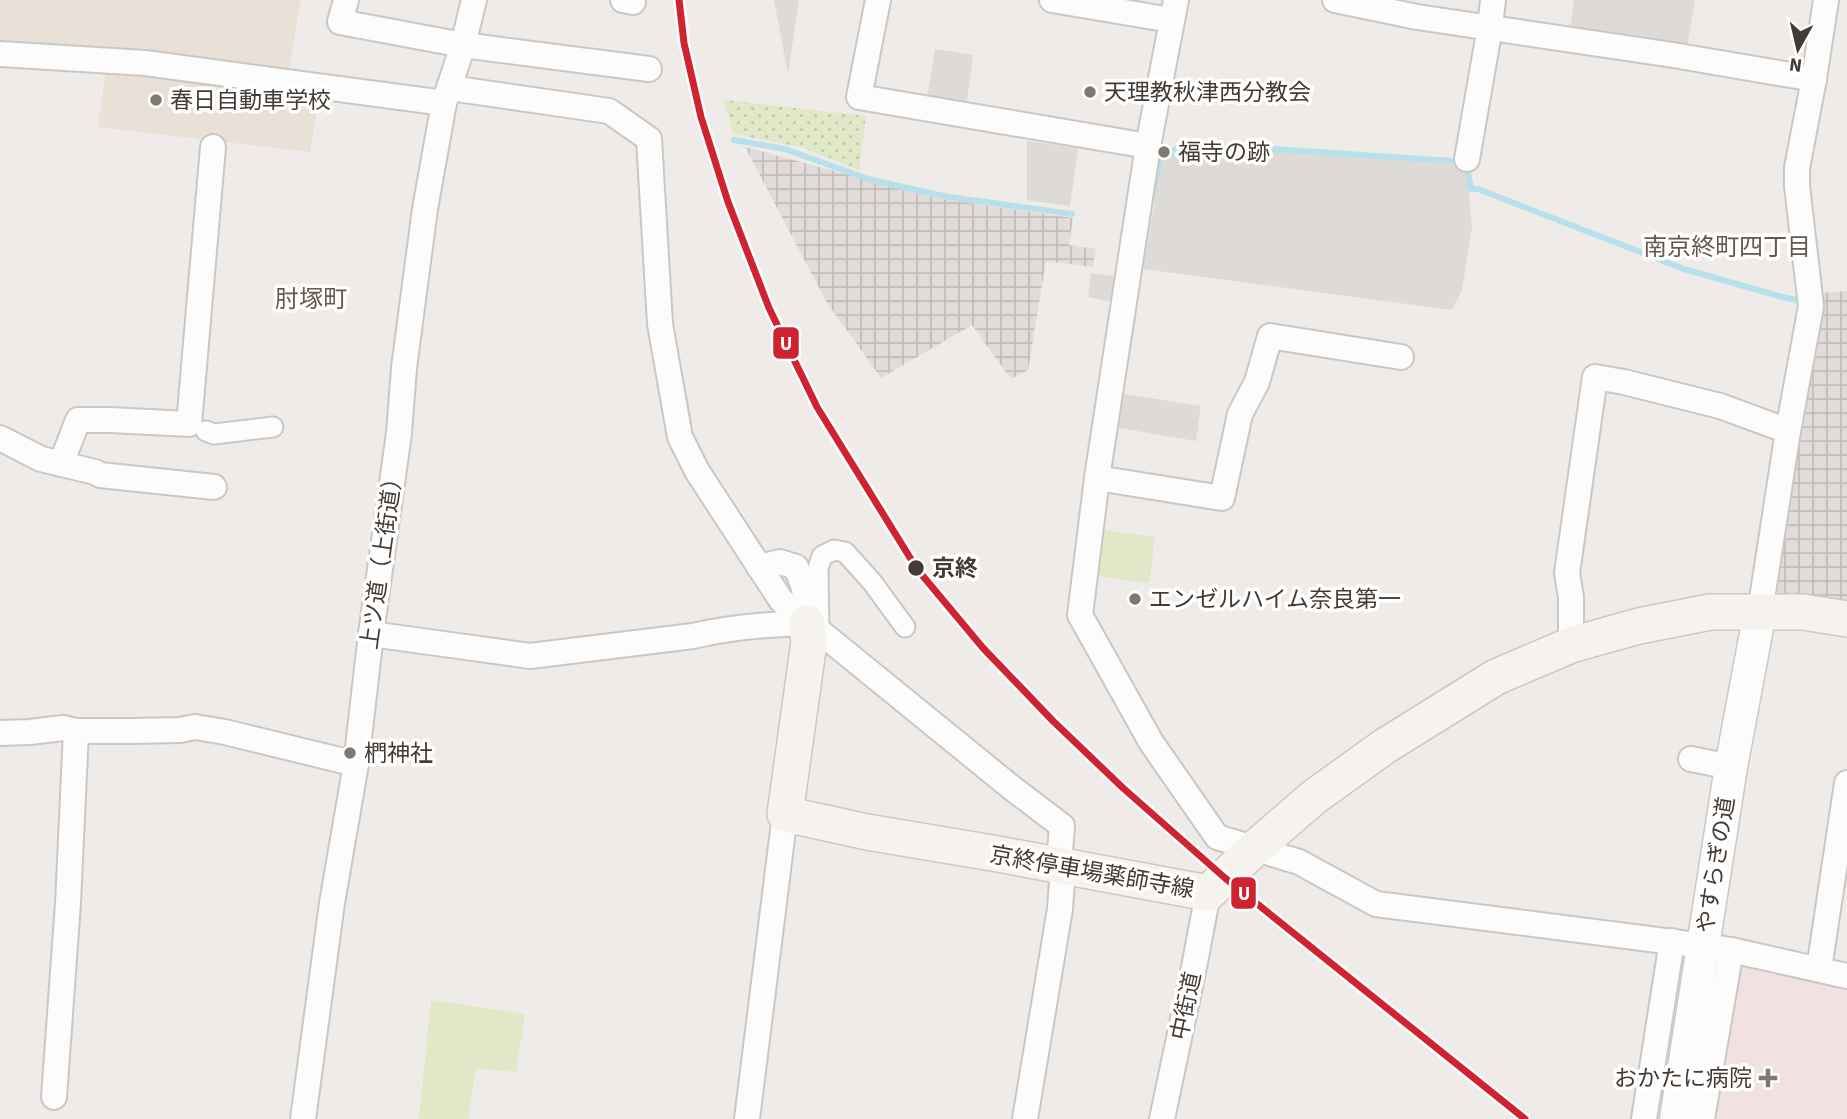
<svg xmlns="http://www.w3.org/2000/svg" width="1847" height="1119" viewBox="0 0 1847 1119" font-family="'Source Sans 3','Noto Sans JP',sans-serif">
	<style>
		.industrial { fill: url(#industrial-grid) }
		.education { fill: #e9e1d7 }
		.medical { fill: #f1e1e0 }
		.grass { fill: url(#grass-dots) }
		.park { fill: #e1e8c8 }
		.parking { fill: #dedad8 }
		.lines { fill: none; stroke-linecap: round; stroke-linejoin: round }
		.stream { stroke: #b8e0ec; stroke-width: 6 }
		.pedestrian-casing { stroke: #cbc7c4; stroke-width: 23 }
		.minor-casing { stroke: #cbc7c4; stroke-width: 28 }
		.tertiary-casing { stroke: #cbc7c4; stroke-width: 35 }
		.secondary-casing { stroke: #cfc8c0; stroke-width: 38 }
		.pedestrian { stroke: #fcfcfc; stroke-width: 19 }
		.minor { stroke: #fcfcfc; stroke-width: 24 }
		.tertiary { stroke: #fcfcfc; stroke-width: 32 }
		.secondary { stroke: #f6f2ed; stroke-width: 35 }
		.rail-1-casing { stroke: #fff; stroke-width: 12 }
		.rail-1 { stroke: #d02332; stroke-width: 7 }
		.poi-dot { fill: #807973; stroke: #fff; stroke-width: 2.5 }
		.stop-dot { fill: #443b34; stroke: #fff; stroke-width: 2.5 }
		.labels { text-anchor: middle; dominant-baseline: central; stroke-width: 7; stroke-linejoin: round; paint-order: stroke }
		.poi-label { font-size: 23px; fill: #443b34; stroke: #fff; text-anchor: start }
		.street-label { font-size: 23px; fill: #443b34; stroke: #fff }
		.stop-label { font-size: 23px; font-weight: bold; fill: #443b34; stroke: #fff; text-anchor: start }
		.neighbourhood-label { font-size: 24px; fill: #67574c; stroke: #fff }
		.line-badge { stroke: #fff; stroke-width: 2.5 }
		.badge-label { font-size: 19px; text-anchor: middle; font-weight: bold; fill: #fff }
	</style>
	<defs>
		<pattern id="industrial-grid" width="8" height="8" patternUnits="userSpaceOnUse" patternTransform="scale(1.75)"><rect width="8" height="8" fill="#e1dcd9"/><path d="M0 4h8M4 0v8" fill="none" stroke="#c2bebb"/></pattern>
		<pattern id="grass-dots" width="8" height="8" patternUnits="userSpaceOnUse" patternTransform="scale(1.75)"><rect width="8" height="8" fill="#e1e8c8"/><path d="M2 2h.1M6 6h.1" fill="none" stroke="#c2c8ac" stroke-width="1.8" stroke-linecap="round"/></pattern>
	</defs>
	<rect width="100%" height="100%" fill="#eeebe8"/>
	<g class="industrial">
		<polygon points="745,147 936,198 1073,218 1069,245 1096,249 1093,267 1046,261 1028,370 1011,379 972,325 881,378 826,301"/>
		<polygon points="1847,291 1847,604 1768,600 1821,293"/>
	</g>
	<polygon class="education" points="0,0 301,0 285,90 320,94 310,152 98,127 108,54 0,47"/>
	<polygon class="medical" points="1736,960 1847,987 1847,1119 1709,1119"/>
	<polygon class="grass" points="724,100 866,116 859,170 804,148 734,134"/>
	<g class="park">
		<polygon points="1095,529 1155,537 1149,583 1089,575"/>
		<polygon points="431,1000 525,1014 516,1072 476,1068 468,1119 419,1119"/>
	</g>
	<g class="parking">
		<polygon points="774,0 799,0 788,74"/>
		<polygon points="1574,0 1695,0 1687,47 1570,29"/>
		<polygon points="935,49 973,55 966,109 926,103"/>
		<polygon points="1027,141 1078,148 1070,206 1027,200"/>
		<polygon points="1183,144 1466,165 1472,228 1462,290 1452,310 1143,269 1161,163"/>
		<polygon points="1091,273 1125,278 1121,304 1088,297"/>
		<polygon points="1118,393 1201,406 1196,441 1113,427"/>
	</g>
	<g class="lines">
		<g class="stream">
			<polyline points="734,140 785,149 868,179 943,196 1072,214"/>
			<polyline points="1152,199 1159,162 1183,143 1466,162 1471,189 1478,189 1684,269 1786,298 1803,301"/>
		</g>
		<g class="pedestrian-casing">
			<g id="pedestrian">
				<polyline points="206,431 214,434 273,427"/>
				<polyline points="819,631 818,568 822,556 834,550 845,552 872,582 905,627"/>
			</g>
		</g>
		<g class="minor-casing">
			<g id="minor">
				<polyline points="346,0 340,22 463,45 649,69"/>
				<polyline points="623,0 633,2"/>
				<polyline points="878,0 859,97 1148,146"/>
				<polyline points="1052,0 1171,20"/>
				<polyline points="1176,0 1148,146 1097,478 1080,615 1151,742 1217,837 1299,862 1376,904 1704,946 1731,950 1847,976"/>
				<polyline points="1335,0 1417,17 1673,55 1814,79"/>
				<polyline points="0,54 145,63 444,103"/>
				<polyline points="450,88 609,111 649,139 660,324 680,437 697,471 781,600 807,623 819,631 1012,788 1062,826 1059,865"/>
				<polyline points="1467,159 1490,27 1493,0"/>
				<polyline points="0,438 41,459 95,472 100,475 214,487"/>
				<polyline points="61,464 78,420 110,420 189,424 213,147"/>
				<polyline points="1097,478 1222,498 1240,414 1257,382 1270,336 1401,357"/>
				<polyline points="1760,612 1788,431 1811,306 1797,186 1797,168 1814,79 1826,0"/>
				<path d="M 371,634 L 530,656 L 693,636 C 731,627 768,624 807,623 L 804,588 L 796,567 L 780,562 L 759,567"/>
				<polyline points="1571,645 1571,597 1567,573 1595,377 1624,382 1720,406 1788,431"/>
				<polyline points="0,733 30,732 63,728 76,731 131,731 180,730 195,727 225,732 356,764"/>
				<polyline points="1691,759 1731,767"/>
				<polyline points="1819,969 1847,783"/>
				<polyline points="54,1097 68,903 76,731"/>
				<polyline points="303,1119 332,903 356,764 371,634 399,433 404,368 425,209 444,103 463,45 474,0"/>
				<polyline points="747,1119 785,814"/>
				<polyline points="1025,1119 1060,909 1063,867"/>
				<polyline points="1162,1119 1195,962 1208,893"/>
				<polyline points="1644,1119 1672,941"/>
				<polyline points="1702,1119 1731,950"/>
			</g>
		</g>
		<g class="tertiary-casing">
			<polyline id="tertiary" points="1676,1119 1731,767 1760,612"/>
		</g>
		<g class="secondary-casing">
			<polyline id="secondary" points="807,623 809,642 785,814 867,832 998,854 1208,893 1254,849 1314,797 1385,746 1496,677 1571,645 1639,626 1710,612 1803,612 1847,619"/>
		</g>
		<use href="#pedestrian" class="pedestrian"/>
		<use href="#minor" class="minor"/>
		<use href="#tertiary" class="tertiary"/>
		<use href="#secondary" class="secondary"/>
		<g class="rail-1-casing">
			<polyline id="rail-1" points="679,0 684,43 701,117 728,202 769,308 817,407 917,569 983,648 1053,721 1123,788 1225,878 1525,1119"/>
		</g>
		<use href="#rail-1" class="rail-1"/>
	</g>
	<g class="poi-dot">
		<circle cx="1090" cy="92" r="7"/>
		<circle cx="156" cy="100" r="7"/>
		<circle cx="1164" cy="152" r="7"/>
		<circle cx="1135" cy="599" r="7"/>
		<circle cx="350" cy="753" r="7"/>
		<path d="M1764.5 1067.5h7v7h7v7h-7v7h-7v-7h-7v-7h7z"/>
	</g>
	<circle class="stop-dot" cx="916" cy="568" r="9"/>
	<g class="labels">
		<g class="poi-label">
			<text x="1104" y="92">天理教秋津西分教会</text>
			<text x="170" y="100">春日自動車学校</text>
			<text x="1178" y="152">福寺の跡</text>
			<text x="1149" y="599">エンゼルハイム奈良第一</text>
			<text x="364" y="753">椚神社</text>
			<text x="1752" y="1078" text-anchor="end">おかたに病院</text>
		</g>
		<g class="street-label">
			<text transform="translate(382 558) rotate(-82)">上ツ道（上街道）</text>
			<text transform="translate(1716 865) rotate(-81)">やすらぎの道</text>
			<text transform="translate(1092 872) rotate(10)">京終停車場薬師寺線</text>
			<text transform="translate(1186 1006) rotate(-78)">中街道</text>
		</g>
		<g class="stop-label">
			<text x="932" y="568">京終</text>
		</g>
		<g class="neighbourhood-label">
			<text x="1727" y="247">南京終町四丁目</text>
			<text x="311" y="299">肘塚町</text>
		</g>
	</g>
	<g class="line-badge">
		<rect x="772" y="326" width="28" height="34" rx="7" fill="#d02332"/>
		<rect x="1230" y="876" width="27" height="34" rx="7" fill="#d02332"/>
	</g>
	<g class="badge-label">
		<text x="786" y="350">U</text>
		<text x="1244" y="900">U</text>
	</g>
	<g transform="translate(1798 49) rotate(188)" stroke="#ffffff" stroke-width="5" paint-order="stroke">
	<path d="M0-5L12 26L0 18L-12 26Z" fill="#443b34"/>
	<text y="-10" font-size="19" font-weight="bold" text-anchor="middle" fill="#443b34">N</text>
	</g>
</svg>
